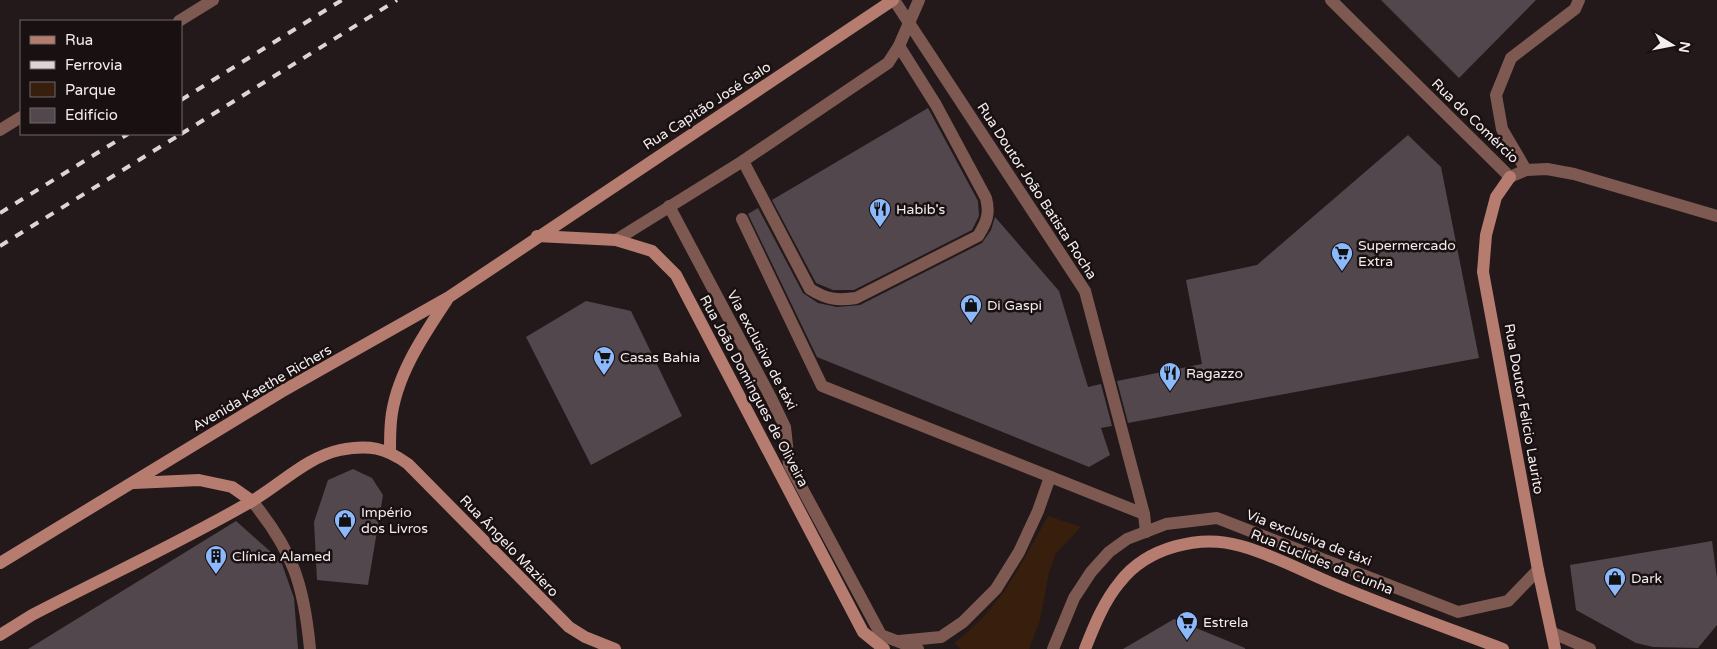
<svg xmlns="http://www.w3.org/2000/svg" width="1717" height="649" viewBox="0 0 1717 649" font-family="'Varela Round',sans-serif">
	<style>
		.green { fill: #381f0d }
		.building { fill: #52474c }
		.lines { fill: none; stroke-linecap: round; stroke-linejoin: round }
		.lane { stroke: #7d5951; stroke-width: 12 }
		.street { stroke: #7d5951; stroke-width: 12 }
		.secondary { stroke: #b57c6f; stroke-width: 12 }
		.rail { stroke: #dcd5d5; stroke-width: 4; stroke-dasharray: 9 9; stroke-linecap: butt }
		.labels { text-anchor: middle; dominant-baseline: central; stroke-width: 5; stroke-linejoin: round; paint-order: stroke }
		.street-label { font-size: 14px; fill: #f4eded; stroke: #191011 }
		.poi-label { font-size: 14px; fill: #f4eded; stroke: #191011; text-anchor: start }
	</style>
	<rect width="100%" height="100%" fill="#23191a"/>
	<path class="green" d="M 1048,516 L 1081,527 L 1056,553 L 1049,572 L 1040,620 L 1029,649 L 961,649 L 954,643 C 1001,608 1020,566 1048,516 Z"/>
	<g class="building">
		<polygon points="1381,0 1536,0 1459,78"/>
		<polygon points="928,108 978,201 979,216 972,230 854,290 833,290 816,283 772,200"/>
		<polygon points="1408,135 1441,167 1479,358 1128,423 1117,381 1202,364 1186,280 1257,265"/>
		<polygon points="758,208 803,293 818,303 837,307 860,305 982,243 991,230 995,217 1059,291 1088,387 1101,384 1112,426 1101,428 1110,455 1089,467 817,357 748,214"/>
		<polygon points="586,301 631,311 682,416 591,465 526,337"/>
		<polygon points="353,469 372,478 383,495 368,585 317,580 314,522 328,480"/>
		<polygon points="236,521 281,561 294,598 298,649 28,649"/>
		<polygon points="1712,541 1717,578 1717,625 1698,648 1653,647 1636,643 1576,610 1570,565"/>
		<polygon points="1174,619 1245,648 1245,649 1123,649"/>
	</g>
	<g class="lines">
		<g class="lane">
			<path d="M 743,161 L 810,289 C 826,299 837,301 856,298 L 978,236 C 987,222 990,213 986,198 L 936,105 L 899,46"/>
			<polyline points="1526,170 1502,129 1496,95 1511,58 1575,9 1579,0"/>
			<polyline points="669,206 771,398 785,427 789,464 881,635 918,649"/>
			<polyline points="616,240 743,161 888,63 899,46 919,0"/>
			<polyline points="1053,649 1074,598 1091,572 1109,552 1127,539 1166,524 1217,518 1458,612 1508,601 1538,570"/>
		</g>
		<g class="street">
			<polyline points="894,0 1085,291 1144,514 1146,532"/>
			<polyline points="1331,0 1510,177 1526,170 1547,169 1574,174 1717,216"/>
			<polyline points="179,21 213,0"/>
			<polyline points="0,130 21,117"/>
			<polyline points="742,219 822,386 1144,514"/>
			<path d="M 252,501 C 293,551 304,585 310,649"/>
			<polyline points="1553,633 1590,649"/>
			<polyline points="899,641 941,637 963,622 996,589 1019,552 1038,511 1050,477"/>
		</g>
		<g class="secondary">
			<polyline points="1510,177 1496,197 1486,235 1483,272 1538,570 1555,649"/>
			<polyline points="537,236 616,240 652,251 676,275 863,632 884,649"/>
			<path d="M 390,451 C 390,441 390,431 391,421 C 395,377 423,336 447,300"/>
			<polyline points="134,483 199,480 232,487 252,501"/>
			<polyline points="0,563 281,392 449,297 893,0"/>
			<path d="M 0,635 L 32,615 C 105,577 181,542 252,501 C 281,484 307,457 340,450 C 369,444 386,448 408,464 L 569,627 L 585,637 L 615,649"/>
			<path d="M 1085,649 C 1094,626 1104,601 1120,582 C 1147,547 1200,534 1241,546 C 1274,555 1304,572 1336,585 C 1391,608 1447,628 1503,649"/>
		</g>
		<g class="rail">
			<polyline points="181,100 342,0"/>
			<polyline points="181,134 397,0"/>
			<polyline points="0,213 128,134"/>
			<polyline points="0,246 181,134"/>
		</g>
	</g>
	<defs>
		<g id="restaurant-pin" transform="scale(1.125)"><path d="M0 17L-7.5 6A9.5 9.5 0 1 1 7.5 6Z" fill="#8cb9fc" stroke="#191011"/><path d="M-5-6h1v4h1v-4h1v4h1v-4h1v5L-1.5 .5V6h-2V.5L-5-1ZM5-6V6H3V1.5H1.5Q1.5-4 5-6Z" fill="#111"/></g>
		<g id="supermarket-pin" transform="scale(1.125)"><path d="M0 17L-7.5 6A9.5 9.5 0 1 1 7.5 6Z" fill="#8cb9fc" stroke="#191011"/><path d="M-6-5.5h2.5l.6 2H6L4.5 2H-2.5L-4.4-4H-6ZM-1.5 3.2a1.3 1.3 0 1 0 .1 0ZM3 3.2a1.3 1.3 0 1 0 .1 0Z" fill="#111"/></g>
		<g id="shop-pin" transform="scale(1.125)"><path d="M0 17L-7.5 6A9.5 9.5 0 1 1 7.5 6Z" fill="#8cb9fc" stroke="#191011"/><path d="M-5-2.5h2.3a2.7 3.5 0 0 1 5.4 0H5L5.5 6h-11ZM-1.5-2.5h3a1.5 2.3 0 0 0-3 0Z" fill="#111"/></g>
		<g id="building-pin" transform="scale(1.125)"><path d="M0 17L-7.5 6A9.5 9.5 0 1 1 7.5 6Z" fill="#8cb9fc" stroke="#191011"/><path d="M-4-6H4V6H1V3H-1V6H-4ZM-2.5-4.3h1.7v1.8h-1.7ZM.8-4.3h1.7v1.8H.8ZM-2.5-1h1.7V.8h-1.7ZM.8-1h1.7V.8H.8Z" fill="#111"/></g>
	</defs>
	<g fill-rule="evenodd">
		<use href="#restaurant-pin" x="880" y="209"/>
		<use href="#supermarket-pin" x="1342" y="253"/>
		<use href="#shop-pin" x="971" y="305"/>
		<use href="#supermarket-pin" x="604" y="357"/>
		<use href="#restaurant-pin" x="1170" y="373"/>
		<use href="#shop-pin" x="345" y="520"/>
		<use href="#building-pin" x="216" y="556"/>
		<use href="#shop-pin" x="1615" y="578"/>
		<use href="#supermarket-pin" x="1187" y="622"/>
	</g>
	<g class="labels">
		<g class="street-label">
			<text transform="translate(707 106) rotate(-33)">Rua Capitão José Galo</text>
			<text transform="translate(1475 121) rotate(44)">Rua do Comércio</text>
			<text transform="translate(1037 191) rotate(57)">Rua Doutor João Batista Rocha</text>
			<text transform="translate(762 350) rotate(62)">Via exclusiva de táxi</text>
			<text transform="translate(262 388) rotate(-30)">Avenida Kaethe Richers</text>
			<text transform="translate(754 391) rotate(62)">Rua João Domingues de Oliveira</text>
			<text transform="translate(1524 409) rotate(80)">Rua Doutor Felício Laurito</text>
			<text transform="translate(1309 538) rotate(21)">Via exclusiva de táxi</text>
			<text transform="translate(509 546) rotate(46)">Rua Ângelo Maziero</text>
			<text transform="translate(1322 562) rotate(22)">Rua Euclides da Cunha</text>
		</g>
		<g class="poi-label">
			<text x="896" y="209">Habib's</text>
			<text x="1358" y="245">Supermercado<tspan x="1358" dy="16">Extra</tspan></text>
			<text x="987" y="305">Di Gaspi</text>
			<text x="620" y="357">Casas Bahia</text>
			<text x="1186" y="373">Ragazzo</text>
			<text x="361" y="512">Império<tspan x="361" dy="16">dos Livros</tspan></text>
			<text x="232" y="556">Clínica Alamed</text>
			<text x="1631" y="578">Dark</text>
			<text x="1203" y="622">Estrela</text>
		</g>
	</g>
	<rect x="20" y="20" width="162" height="115" fill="#191011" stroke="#716869"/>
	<rect x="30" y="36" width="25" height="8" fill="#b57c6f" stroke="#716869"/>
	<text x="65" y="45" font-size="15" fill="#f4eded">Rua</text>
	<rect x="30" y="61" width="25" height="8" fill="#dcd5d5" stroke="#716869"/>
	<text x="65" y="70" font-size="15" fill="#f4eded">Ferrovia</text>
	<rect x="30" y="82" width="25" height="15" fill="#381f0d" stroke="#716869"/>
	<text x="65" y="95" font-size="15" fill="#f4eded">Parque</text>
	<rect x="30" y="108" width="25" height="15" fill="#52474c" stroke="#716869"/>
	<text x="65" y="120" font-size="15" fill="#f4eded">Edifício</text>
	<g transform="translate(1672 45) rotate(100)" stroke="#191011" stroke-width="4" paint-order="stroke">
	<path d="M0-4L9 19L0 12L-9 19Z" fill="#f4eded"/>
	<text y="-8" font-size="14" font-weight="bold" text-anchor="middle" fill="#f4eded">N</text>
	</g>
</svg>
